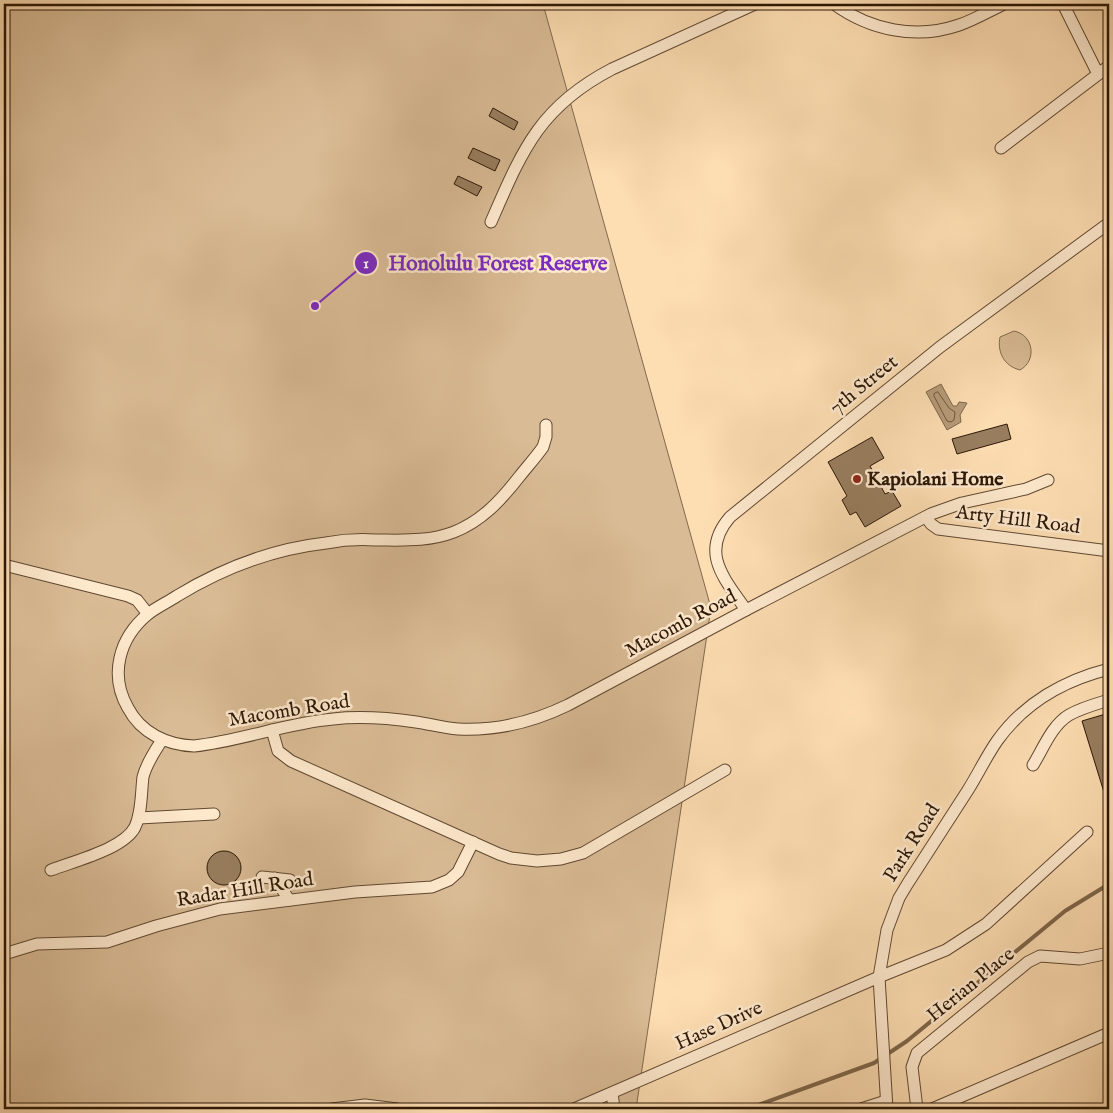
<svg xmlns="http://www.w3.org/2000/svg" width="1113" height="1113" viewBox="0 0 1113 1113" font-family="'IM FELL English',serif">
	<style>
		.green { fill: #d9bb95; stroke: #82694e }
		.water { fill: #b69a78; stroke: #7e664a }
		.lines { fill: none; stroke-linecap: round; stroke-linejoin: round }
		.shore { stroke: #70583f; stroke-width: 1 }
		.stream { stroke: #7e664a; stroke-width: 4 }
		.building { fill: #987e5f; stroke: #2b1706 }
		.minor-casing { stroke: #604831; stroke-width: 13 }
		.minor { stroke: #fee9cd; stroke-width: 11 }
		.poi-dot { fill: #8f2418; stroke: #fee9cd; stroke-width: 2 }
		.labels { text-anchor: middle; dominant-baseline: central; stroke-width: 5; stroke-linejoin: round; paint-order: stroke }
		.street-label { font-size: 20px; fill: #2b1706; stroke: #fee9cd }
		.poi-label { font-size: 20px; font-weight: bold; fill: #2b1706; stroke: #fee9cd; text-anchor: start }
		.leader { fill: none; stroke: #7b2cbf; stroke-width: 2 }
		.callout-dot { fill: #7b2cbf; stroke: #fee9cd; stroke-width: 2 }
		.mark-label { font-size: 15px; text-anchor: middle; font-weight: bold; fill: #fff }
		.callout-label { font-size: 21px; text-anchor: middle; font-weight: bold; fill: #7b2cbf; stroke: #fee9cd; stroke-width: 5; stroke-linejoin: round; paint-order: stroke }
	</style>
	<rect width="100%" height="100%" fill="#fdddb2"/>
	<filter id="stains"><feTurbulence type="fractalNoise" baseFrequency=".004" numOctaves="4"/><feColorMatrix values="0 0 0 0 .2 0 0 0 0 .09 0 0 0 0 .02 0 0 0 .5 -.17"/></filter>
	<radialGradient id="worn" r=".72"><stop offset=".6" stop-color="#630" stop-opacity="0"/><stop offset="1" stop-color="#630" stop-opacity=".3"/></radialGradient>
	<g class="green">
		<polygon points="4,4 543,4 711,608 636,1109 4,1109"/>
		<path d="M 1014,331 C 1034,335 1037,361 1020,370 C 1004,366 997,352 1000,337 Z"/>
	</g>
	<polygon class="water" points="941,384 953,406 957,406 959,402 967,403 960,415 961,422 947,430 926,392"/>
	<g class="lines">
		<polygon class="shore" points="938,392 949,408 955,412 954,420 951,422 947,421 934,396 934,394"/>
		<polyline class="stream" points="747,1109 874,1063 907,1041 1065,911 1109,884"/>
	</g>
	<g class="building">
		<polygon points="493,108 518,122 514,130 489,116"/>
		<polygon points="473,148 500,160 495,171 468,158"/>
		<polygon points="458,176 482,187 477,196 454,184"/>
		<polygon points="1007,424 1011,439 957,454 952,439"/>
		<polygon points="872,437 884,458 870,466 885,494 892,491 901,506 865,527 856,512 850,515 842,500 847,496 828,462"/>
		<polygon points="1109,713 1109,802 1107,802 1082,721"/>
		<circle cx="224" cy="868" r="17"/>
	</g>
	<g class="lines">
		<g class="minor-casing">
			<g id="minor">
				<path d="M 834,4 C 870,30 916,40 959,25 C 974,20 989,11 1004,4"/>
				<polyline points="1063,4 1098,74"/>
				<polyline points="1001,148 1109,66"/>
				<path d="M 491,222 C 522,151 539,107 612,69 L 755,4"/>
				<path d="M 546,425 L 546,437 L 543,447 C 536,457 527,467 519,477 C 501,500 482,521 454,532 C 428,542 402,540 375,540 C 359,539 342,540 326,543 C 273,549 223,568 177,596 C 168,602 157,607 148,614 C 119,638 109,675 128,708 C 141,733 167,745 194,746 C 241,741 286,723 333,719 C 360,716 388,718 416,722 C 430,724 443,728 458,729 C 497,731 533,722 568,705 L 746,610 L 931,514 L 962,503 L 1026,489 L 1048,480"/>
				<polyline points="926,517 931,524 938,529 1109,551"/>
				<polyline points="4,565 128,596 137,600 148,614"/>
				<path d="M 746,610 C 725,579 699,553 730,517 L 940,347 L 1109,223"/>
				<polyline points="272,730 278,751 291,761 499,854 511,858 537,861 561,859 583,853 725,770"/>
				<path d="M 1033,765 C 1043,749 1052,725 1069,715 C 1081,708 1096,704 1109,700"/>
				<polyline points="139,818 214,814"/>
				<path d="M 51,870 C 74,861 124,849 135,827 C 142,812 141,793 143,777 C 146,764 155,751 162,740"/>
				<polyline points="262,877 290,880"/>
				<polyline points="275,878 289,900"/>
				<polyline points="4,954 37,944 107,942 156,926 220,909 355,892 432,887 449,880 458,872 473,842"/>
				<polyline points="612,1093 614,1109"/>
				<polyline points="332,1109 365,1105 397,1109"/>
				<polyline points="574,1109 879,977 946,950 986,924 1087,832"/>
				<polyline points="861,1109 886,1101"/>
				<path d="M 887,1109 L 879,977 L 887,930 L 899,898 L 908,883 C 928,852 948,821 968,790 C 978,774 986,757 997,741 C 1024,703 1065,680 1109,669"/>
				<polyline points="917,1109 912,1067 917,1053 1028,962 1040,956 1080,959 1109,953"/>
				<polyline points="932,1109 1109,1033"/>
			</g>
		</g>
		<use href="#minor" class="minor"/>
	</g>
	<circle class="poi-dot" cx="857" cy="479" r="5"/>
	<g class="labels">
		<g class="street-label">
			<text transform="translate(864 385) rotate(-39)">7th Street</text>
			<text transform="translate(1018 520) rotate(7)">Arty Hill Road</text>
			<text transform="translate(681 624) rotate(-28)">Macomb Road</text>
			<text transform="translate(289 711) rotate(-9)">Macomb Road</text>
			<text transform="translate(912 843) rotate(-58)">Park Road</text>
			<text transform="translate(245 890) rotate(-9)">Radar Hill Road</text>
			<text transform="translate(971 985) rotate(-39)">Herian Place</text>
			<text transform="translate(719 1026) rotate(-24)">Hase Drive</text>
		</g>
		<g class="poi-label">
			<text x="867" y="479">Kapiolani Home</text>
		</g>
	</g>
	<path class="leader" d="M315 306L366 263"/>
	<g class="callout-dot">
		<circle cx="315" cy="306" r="5"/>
		<circle cx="366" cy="263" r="12"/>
	</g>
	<g class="mark-label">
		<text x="366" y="268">1</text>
	</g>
	<g class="callout-label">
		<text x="498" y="270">Honolulu Forest Reserve</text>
	</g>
	<rect width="1113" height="1113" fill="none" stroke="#fdddb2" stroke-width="20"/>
	<rect x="5" y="5" width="1103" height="1103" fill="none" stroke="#2b1706" stroke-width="2.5"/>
	<rect x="10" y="10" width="1093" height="1093" fill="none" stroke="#2b1706"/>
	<rect width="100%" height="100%" filter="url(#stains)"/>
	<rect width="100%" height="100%" fill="url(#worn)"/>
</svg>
